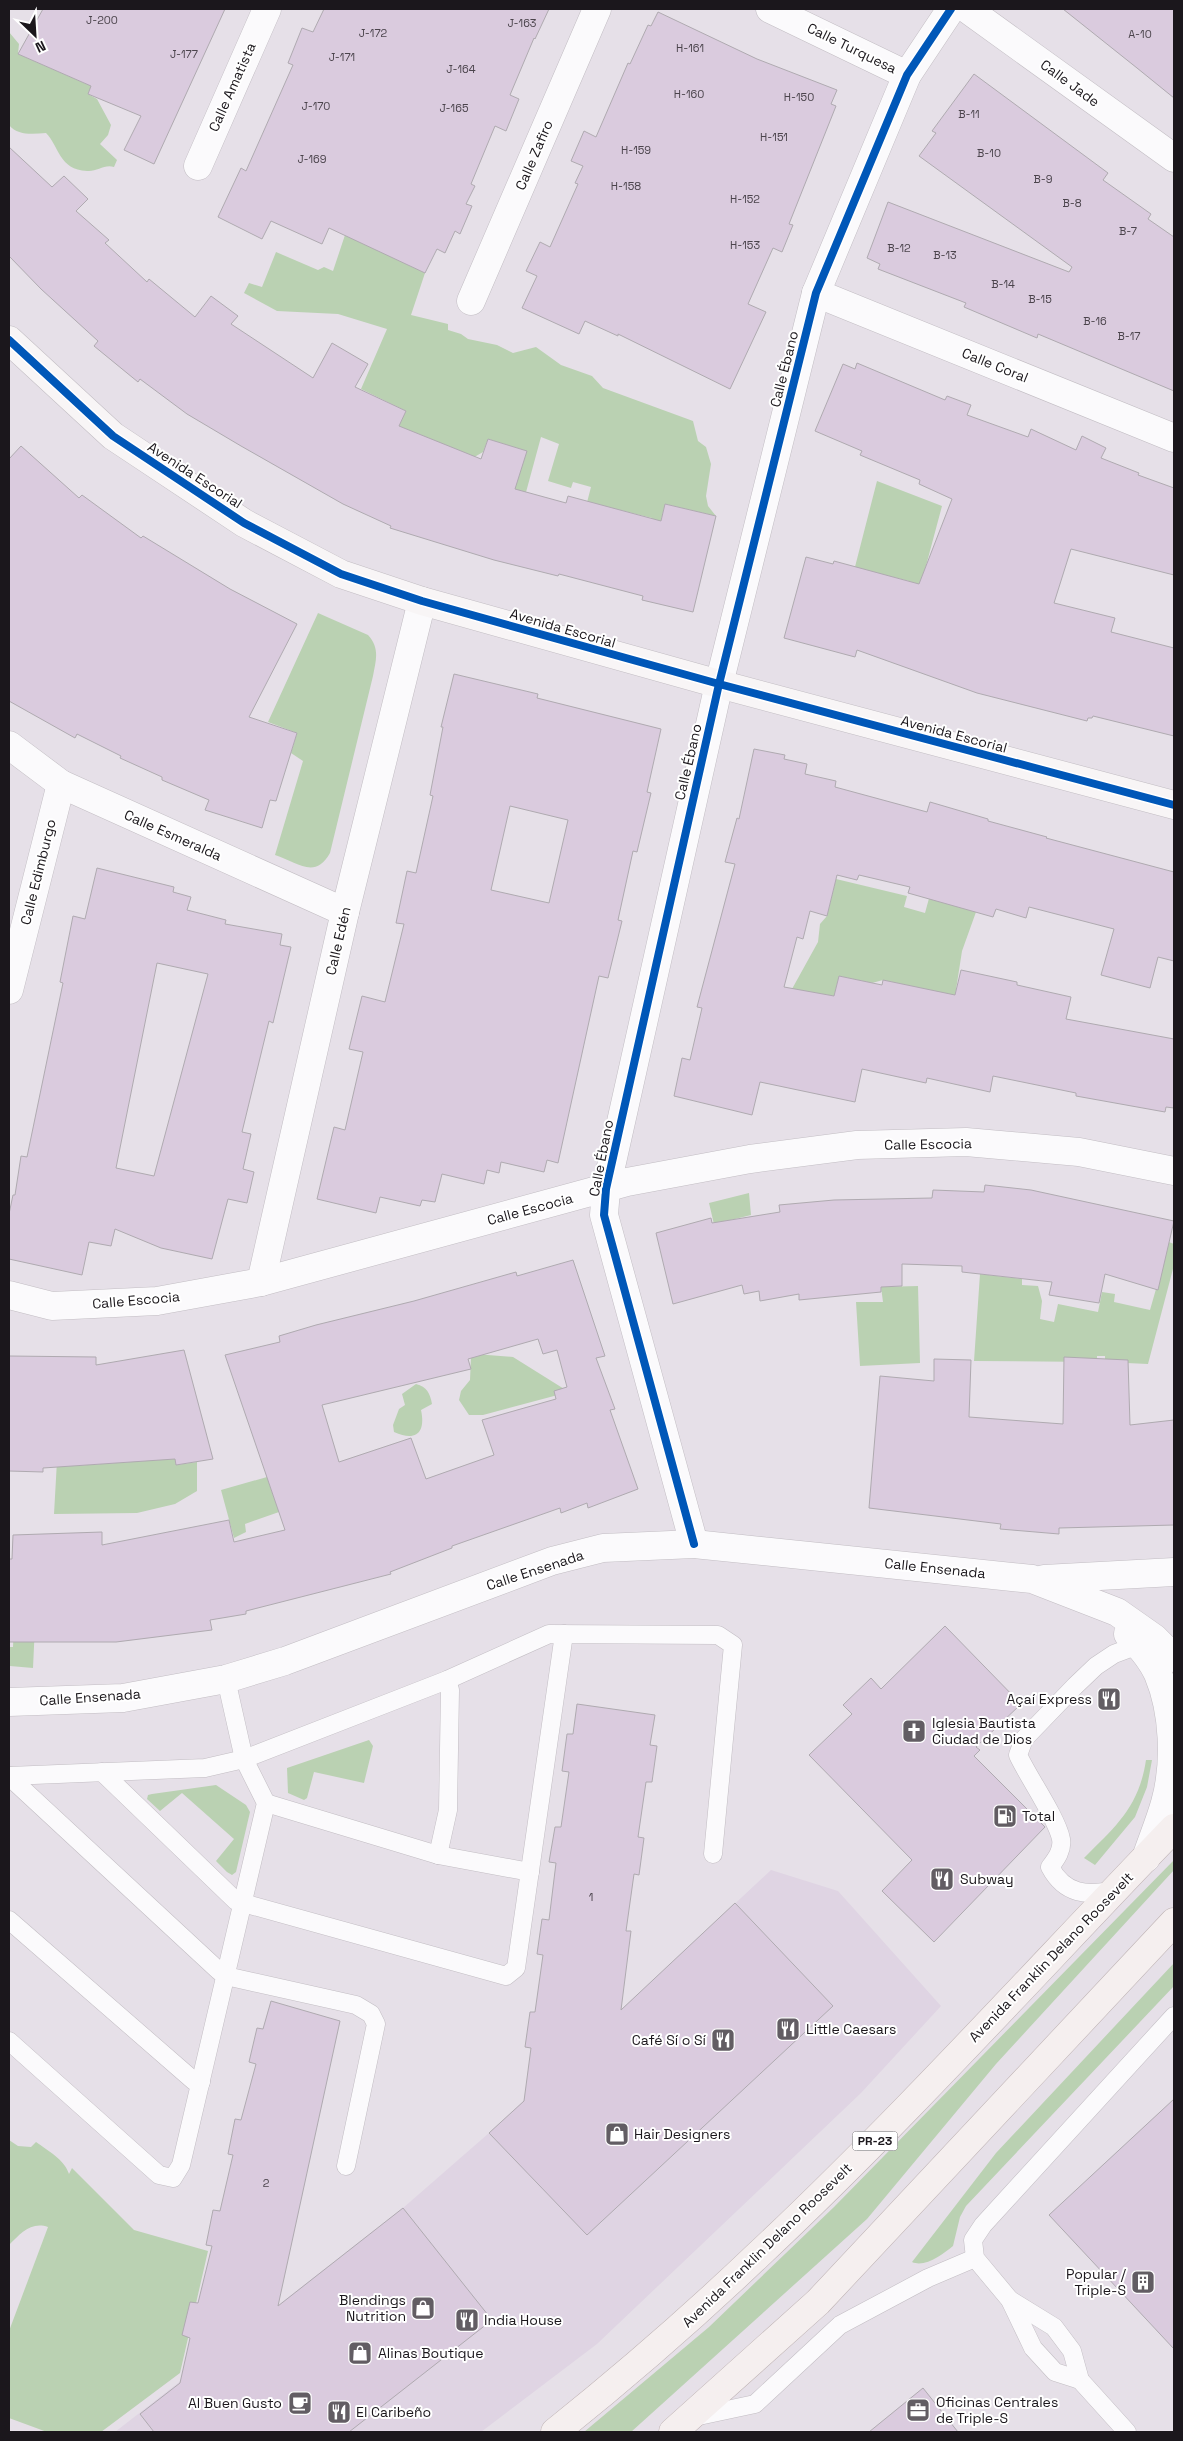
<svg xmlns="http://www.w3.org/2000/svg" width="1183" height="2441" viewBox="0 0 1183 2441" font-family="'Space Grotesk',sans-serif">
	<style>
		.built { fill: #dfd4e3 }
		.green { fill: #bad1b2 }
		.building { fill: #dacbde; stroke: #afaab0; fill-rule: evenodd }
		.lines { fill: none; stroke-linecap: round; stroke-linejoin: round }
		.lane-casing { stroke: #c2bdc3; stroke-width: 19 }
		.street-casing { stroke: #c2bdc3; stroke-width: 29 }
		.secondary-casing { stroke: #c2bdc3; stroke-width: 29 }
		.primary-casing { stroke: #bdb1b2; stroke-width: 29 }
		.lane { stroke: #fbfafc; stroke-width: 18 }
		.street { stroke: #fbfafc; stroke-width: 28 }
		.secondary { stroke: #f8f5f6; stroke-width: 28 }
		.primary { stroke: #f5efef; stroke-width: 28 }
		.cycleway-casing { stroke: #fff; stroke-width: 11 }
		.cycleway { stroke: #0057b8; stroke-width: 8 }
		.labels { text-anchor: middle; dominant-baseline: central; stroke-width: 4; stroke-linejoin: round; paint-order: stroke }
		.number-label { font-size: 11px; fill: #4b444c }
		.shield { fill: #fff; stroke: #5f5d60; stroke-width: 1 }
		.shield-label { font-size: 12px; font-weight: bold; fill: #1b171c }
		.street-label { font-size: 14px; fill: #1b171c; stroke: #fff }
		.poi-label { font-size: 14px; fill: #1b171c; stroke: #fff; text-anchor: start }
	</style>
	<rect width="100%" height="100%" fill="#e6e0e8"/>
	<polygon class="built" points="771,1870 838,1891 941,2006 861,2093 597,2344 481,2432 115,2432 403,2208 489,2133"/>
	<g class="green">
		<path d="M 9,32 L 19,44 L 18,54 L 91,86 L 88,94 L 97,99 L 111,125 L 108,135 L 100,144 L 117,160 L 114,167 C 104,164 97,172 87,171 C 59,170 59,146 46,133 C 33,134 18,136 9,125 Z"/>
		<polygon points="345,235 425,273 411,315 448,324 448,330 461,334 468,339 497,345 513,353 536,347 561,365 592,376 603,388 693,421 698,441 706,447 711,464 706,496 708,506 716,516 665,504 644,589 633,585 652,518 616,509 584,514 591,487 573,482 571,488 548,481 559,444 541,437 522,507 508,501 526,451 488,439 483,452 471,459 369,489 406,411 361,389 387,329 338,314 277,311 244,293 249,283 262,287 276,252 318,270 324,267 333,271"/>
		<polygon points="877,481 942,506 900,663 909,581 893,577 835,645"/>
		<path d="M 318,613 L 368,635 C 380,648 376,660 373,676 L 330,853 C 315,880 297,862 275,855 L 303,761 L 291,753 L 297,733 L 268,722 Z"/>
		<polygon points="836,879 907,896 904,907 925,913 931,891 976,912 962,951 955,996 883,980 872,983 839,976 834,996 792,989 818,942 820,924 827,916"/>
		<polygon points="749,1193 751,1215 731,1220 733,1236 717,1237 709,1203"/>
		<polygon points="1166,1241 1174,1244 1174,1265 1148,1364 1105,1362 1105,1356 1097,1356 1097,1362 974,1361 980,1274 1022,1279 1022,1285 1038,1286 1042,1301 1040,1319 1054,1322 1058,1304 1098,1312 1102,1292 1115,1294 1114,1302 1150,1310 1156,1289"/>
		<polygon points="918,1286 920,1363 860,1366 856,1302 883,1302 881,1287"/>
		<polygon points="475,1354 513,1357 569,1392 483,1415 469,1415 459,1400 461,1391 470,1380 471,1357"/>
		<path d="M 416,1384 C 427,1387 430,1393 432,1404 L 421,1410 C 426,1433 416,1442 394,1432 L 393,1425 L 399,1409 L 405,1405 L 402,1394 Z"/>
		<polygon points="58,1443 73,1466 129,1462 174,1449 176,1465 197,1462 197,1491 175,1504 137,1513 54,1514"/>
		<polygon points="267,1477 279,1512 245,1524 246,1532 234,1538 221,1490"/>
		<polygon points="14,1624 35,1625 33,1668 10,1666 9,1647 13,1647"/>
		<polygon points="369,1740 373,1746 364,1783 314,1772 307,1798 304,1800 288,1793 287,1768"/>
		<path d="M 1146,1760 L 1152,1760 L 1147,1787 L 1135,1817 L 1095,1865 L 1084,1858 C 1116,1826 1139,1807 1146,1760 Z"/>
		<polygon points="216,1785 246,1805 250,1812 236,1872 232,1875 227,1872 216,1861 234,1839 182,1793 160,1811 147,1799 148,1795 152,1794"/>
		<polygon points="1174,1860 1174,1870 996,2064 867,2219 631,2432 584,2432 709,2327 834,2207"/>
		<path d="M 1174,1963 L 1174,1986 L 966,2206 L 960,2217 L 953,2246 C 943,2254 925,2268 912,2262 L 996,2153 Z"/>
		<path d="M 9,2140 L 18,2146 L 31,2147 L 36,2142 C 47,2150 65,2160 69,2174 L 72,2168 L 134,2230 L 208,2251 L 180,2373 L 101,2432 L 47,2432 L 9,2418 L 9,2331 L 48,2227 C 31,2221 20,2234 9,2245 Z"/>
	</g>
	<g class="building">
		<polygon points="43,9 225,9 154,164 124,150 141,116 88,94 91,86 18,54"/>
		<polygon points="324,9 549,9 535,39 534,38 510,95 519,99 506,131 495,126 471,184 475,186 466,204 472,206 460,234 455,231 445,253 437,249 425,273 329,228 322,244 271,221 262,239 218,217 241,168 246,171 293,65 288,63 302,28 313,32"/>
		<polygon points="1063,9 1174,9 1174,98 1137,68"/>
		<polygon points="658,12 757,59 837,90 831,104 836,106 789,224 793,225 782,252 773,248 748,304 766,312 730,389 618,334 618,336 585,321 579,334 522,308 537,276 526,271 540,242 550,247 578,184 575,183 583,166 571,161 584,131 596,137 628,63 630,64 648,25 651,26"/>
		<polygon points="974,74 1108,173 1103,180 1151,214 1148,219 1174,237 1174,391 1038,334 1037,338 964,307 966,303 878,269 880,264 867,258 888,202 1069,272 1072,267 919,156 936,133 932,131"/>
		<polygon points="9,147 52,187 64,176 88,199 76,211 109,240 105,243 147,282 149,279 195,317 211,296 238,316 231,324 313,378 332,343 368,364 355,387 406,411 399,426 481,459 488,439 527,451 515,489 566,503 568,496 661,521 665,504 716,516 693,612 642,600 643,596 559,574 558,576 494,560 390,528 391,526 343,504 241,446 187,414 140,379 138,382 94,346 98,341 41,289 9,256"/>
		<polygon points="857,363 945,400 947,396 971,405 967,415 1028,437 1031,429 1076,450 1082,436 1106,448 1101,458 1139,473 1138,475 1174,488 1174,575 1071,549 1054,603 1115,618 1111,632 1174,648 1174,736 1093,716 1092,718 1088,718 1087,721 977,693 857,650 855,657 784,638 806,557 833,564 834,561 919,584 952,499 919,484 920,480 860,455 862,451 815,431 843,364 855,369"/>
		<polygon points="21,446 79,498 82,495 141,538 143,536 230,589 297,624 249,717 297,733 276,801 270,800 262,828 205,810 209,800 162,780 162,777 120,758 121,756 77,734 75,738 9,701 9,459"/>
		<path d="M 454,674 L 538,694 L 537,698 L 661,729 L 647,792 L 651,793 L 637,852 L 633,851 L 618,920 L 622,921 L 608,978 L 599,976 L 558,1163 L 547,1160 L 544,1172 L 501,1162 L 499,1173 L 487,1170 L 484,1184 L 442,1174 L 435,1202 L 422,1200 L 420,1206 L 380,1197 L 376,1213 L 317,1199 L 334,1127 L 345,1130 L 363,1052 L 349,1049 L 362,996 L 385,1002 L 404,924 L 396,923 L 407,871 L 416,873 L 433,796 L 430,795 L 443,727 L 441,727 ZM 510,806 L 568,820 L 549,903 L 491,890 Z"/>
		<polygon points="754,749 785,755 784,759 807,764 805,774 836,781 835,787 927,812 930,802 988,819 988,821 1047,837 1046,838 1174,872 1174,961 1158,957 1150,988 1101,975 1114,929 1029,907 1026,918 996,909 993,917 908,893 910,887 859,875 857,880 837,875 827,916 810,911 803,939 797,937 784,987 834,996 839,976 882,985 883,980 955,995 961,970 1017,982 1017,985 1071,997 1066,1019 1174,1039 1174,1108 1166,1107 1165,1112 1076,1096 1076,1093 993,1076 990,1092 927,1078 926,1083 862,1069 855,1102 760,1082 752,1115 674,1096 682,1058 690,1060 702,1008 697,1007 735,864 725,862 737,818 739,819"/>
		<path d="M 97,868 L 174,887 L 173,892 L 191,897 L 187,910 L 226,920 L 225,924 L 282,934 L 280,945 L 291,947 L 273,1023 L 269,1021 L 242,1132 L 251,1134 L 243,1169 L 254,1172 L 247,1203 L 228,1199 L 212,1259 L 161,1248 L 115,1229 L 111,1246 L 89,1242 L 82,1275 L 9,1259 L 9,1214 L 13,1195 L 15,1195 L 21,1156 L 27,1157 L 63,983 L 60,982 L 73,916 L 85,919 ZM 157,963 L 208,974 L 154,1176 L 116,1168 Z"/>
		<polygon points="985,1185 1031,1190 1174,1221 1158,1290 1105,1274 1099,1303 1049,1295 1052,1282 962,1272 962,1266 902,1264 902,1286 881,1287 881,1292 799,1300 799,1294 760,1301 759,1291 744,1294 742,1285 673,1304 656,1233 711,1218 712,1223 780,1212 779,1205 834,1200 932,1198 933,1190 984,1192"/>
		<path d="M 573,1260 L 605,1356 L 596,1358 L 615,1409 L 610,1410 L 638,1489 L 588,1508 L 587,1503 L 561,1513 L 560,1508 L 452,1546 L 452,1548 L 390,1572 L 391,1574 L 246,1611 L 246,1614 L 210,1620 L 212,1630 L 116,1642 L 9,1642 L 9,1559 L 12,1559 L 13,1535 L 102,1532 L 102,1545 L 229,1520 L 234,1542 L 285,1530 L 225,1355 L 280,1342 L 279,1336 L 316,1325 L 414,1301 L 516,1272 L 517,1276 ZM 538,1339 L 543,1354 L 557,1350 L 567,1387 L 554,1391 L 556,1399 L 482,1420 L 494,1455 L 426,1479 L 411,1438 L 339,1462 L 322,1405 L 471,1369 L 468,1359 Z"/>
		<polygon points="184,1350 213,1459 176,1465 175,1459 43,1468 43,1472 9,1471 9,1356 96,1357 96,1365"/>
		<polygon points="1064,1357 1128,1360 1130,1425 1174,1420 1174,1525 1059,1528 1059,1534 1000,1529 1001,1524 869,1508 880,1376 934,1381 934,1359 971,1360 969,1417 1063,1424"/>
		<polygon points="945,1626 1021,1704 976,1747 980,1750 974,1756 1045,1827 934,1942 882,1891 912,1860 809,1755 852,1714 843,1705 871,1678 881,1689"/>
		<polygon points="577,1704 655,1715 650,1745 657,1746 652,1782 646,1782 638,1837 644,1838 639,1875 634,1874 626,1931 631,1931 621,2010 735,1903 833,2006 587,2235 489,2133 524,2101 531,2048 525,2047 530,2012 535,2012 543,1955 537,1954 542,1919 549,1920 556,1863 549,1862 555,1827 561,1827 569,1772 562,1771 567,1734 573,1734"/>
		<polygon points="271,2001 340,2021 278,2306 403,2208 492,2320 349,2432 154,2432 140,2414 180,2383 190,2338 182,2335 190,2302 198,2303 212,2246 206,2245 213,2210 220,2211 233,2155 228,2154 235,2119 241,2120 256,2064 249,2062 257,2028 263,2029"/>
		<polygon points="1174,2099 1174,2349 1049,2215"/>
		<polygon points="923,2388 958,2432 869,2432"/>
	</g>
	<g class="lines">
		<g class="lane-casing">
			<g id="lane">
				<polyline points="102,1772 236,1901 506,1976 516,1968 564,1634"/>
				<polyline points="9,1776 205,1768 244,1759 447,1680 549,1634 718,1635 733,1645 713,1854"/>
				<polyline points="11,1776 15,1782 219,1971 226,1976 356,2005 371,2014 376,2024 346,2166"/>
				<polyline points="266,1803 438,1855 530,1872"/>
				<polyline points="438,1855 448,1810 450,1690 447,1680"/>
				<path d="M 1115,1890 C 1087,1896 1065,1895 1050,1867 C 1056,1859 1063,1850 1061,1839 C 1057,1818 1028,1777 1018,1755 L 1024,1739 L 1075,1686 L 1096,1666 L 1114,1654 L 1146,1642"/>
				<polyline points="9,1920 194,2081 201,2082"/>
				<polyline points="9,2041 159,2175 173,2178 181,2165 266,1803 244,1759 226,1679"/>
				<polyline points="1010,2300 1054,2327 1072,2351 1080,2380 1127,2432"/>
				<polyline points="1080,2380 1055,2372 1033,2348 1010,2300 975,2258 973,2240 983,2225 1174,2016"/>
				<polyline points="694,2417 755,2404 840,2325 928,2278 975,2258"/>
			</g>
		</g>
		<g class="street-casing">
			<g id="street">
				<polyline points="770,9 907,75"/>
				<polyline points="967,9 1174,158"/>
				<polyline points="198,166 267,9"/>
				<polyline points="816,293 1174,438"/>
				<polyline points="471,301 597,9"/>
				<polyline points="9,745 61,784 345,912"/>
				<polyline points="9,990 61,784"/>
				<polyline points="261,1282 345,912 422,601"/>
				<polyline points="9,1295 52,1306 157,1301 261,1282 627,1182 750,1159 857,1145 966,1142 1079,1152 1174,1171"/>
				<polyline points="694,1544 604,1215 606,1189 719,684 816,293 907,75 951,9"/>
				<polyline points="1044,1579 1174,1572"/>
				<path d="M 1128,1634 C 1140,1646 1151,1658 1158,1674 C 1174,1712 1176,1764 1165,1803 C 1160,1821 1152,1840 1146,1858"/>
				<polyline points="9,1702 123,1698 226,1679 285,1661 552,1561 603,1548 694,1544 1032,1579 1117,1612 1154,1638 1174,1658"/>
			</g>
		</g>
		<g class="secondary-casing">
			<polyline id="secondary" points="9,340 113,436 244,523 341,574 422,601 719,684 1174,805"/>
		</g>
		<g class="primary-casing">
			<g id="primary">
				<path d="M 555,2432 C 625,2376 693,2317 758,2255 C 903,2119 1036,1971 1174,1828"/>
				<polyline points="673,2432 818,2302 1174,1922"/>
			</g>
		</g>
		<use href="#lane" class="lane"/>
		<use href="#street" class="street"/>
		<use href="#secondary" class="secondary"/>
		<use href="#primary" class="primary"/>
		<g class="cycleway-casing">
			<g id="cycleway">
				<polyline points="9,340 113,436 244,523 341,574 422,601 719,684 1174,805"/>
				<polyline points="694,1544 604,1215 606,1189 719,684 816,293 907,75 951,9"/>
			</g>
		</g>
		<use href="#cycleway" class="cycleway"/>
	</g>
	<defs>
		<g id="restaurant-square" transform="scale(1.25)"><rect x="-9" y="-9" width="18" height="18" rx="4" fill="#625d63" stroke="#fff"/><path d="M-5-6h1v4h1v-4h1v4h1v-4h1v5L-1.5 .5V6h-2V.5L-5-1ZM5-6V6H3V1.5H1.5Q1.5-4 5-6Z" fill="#fff"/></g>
		<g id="church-square" transform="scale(1.25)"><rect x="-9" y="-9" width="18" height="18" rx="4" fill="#625d63" stroke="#fff"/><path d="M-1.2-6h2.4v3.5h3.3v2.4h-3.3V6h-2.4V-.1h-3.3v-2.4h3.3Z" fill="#fff"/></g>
		<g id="fuel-square" transform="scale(1.25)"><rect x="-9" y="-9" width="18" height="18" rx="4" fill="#625d63" stroke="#fff"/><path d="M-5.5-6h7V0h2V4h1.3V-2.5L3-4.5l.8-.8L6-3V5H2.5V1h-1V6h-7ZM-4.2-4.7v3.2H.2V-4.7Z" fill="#fff"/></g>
		<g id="shop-square" transform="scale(1.25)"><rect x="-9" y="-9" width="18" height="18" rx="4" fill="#625d63" stroke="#fff"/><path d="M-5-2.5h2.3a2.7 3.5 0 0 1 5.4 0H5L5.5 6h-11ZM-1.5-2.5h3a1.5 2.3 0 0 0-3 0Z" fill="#fff"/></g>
		<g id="building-square" transform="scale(1.25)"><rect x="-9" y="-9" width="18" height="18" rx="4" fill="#625d63" stroke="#fff"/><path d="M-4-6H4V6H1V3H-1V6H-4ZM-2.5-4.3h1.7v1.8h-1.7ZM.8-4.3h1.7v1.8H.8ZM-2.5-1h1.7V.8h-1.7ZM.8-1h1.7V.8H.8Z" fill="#fff"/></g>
		<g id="cafe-square" transform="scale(1.25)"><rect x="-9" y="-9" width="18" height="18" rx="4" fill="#625d63" stroke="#fff"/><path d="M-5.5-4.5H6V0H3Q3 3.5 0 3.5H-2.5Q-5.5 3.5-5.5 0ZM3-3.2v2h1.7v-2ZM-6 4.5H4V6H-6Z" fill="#fff"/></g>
		<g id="office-square" transform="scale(1.25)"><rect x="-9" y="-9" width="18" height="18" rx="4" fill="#625d63" stroke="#fff"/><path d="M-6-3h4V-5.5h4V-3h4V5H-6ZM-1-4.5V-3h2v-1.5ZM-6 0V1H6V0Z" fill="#fff"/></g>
	</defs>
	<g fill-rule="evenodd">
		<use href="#restaurant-square" x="1109" y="1699"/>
		<use href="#church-square" x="914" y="1731"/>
		<use href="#fuel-square" x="1005" y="1816"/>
		<use href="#restaurant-square" x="942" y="1879"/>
		<use href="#restaurant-square" x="788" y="2029"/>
		<use href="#restaurant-square" x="723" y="2040"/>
		<use href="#shop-square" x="617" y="2134"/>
		<use href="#building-square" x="1143" y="2282"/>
		<use href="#shop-square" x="423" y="2308"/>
		<use href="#restaurant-square" x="467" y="2320"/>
		<use href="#shop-square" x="360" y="2353"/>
		<use href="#cafe-square" x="300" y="2403"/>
		<use href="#office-square" x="918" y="2410"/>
		<use href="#restaurant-square" x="339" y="2412"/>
	</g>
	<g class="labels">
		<g class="number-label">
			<text x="102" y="20">J-200</text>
			<text x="522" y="23">J-163</text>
			<text x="373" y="33">J-172</text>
			<text x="1140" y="34">A-10</text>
			<text x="690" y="48">H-161</text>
			<text x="184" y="54">J-177</text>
			<text x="342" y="57">J-171</text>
			<text x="461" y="69">J-164</text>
			<text x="689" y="94">H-160</text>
			<text x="799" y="97">H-150</text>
			<text x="316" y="106">J-170</text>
			<text x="454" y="108">J-165</text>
			<text x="969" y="114">B-11</text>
			<text x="774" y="137">H-151</text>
			<text x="636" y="150">H-159</text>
			<text x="989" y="153">B-10</text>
			<text x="312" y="159">J-169</text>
			<text x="1043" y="179">B-9</text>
			<text x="626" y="186">H-158</text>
			<text x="745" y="199">H-152</text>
			<text x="1072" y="203">B-8</text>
			<text x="1128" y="231">B-7</text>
			<text x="745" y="245">H-153</text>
			<text x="899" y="248">B-12</text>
			<text x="945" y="255">B-13</text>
			<text x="1003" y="284">B-14</text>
			<text x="1040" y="299">B-15</text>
			<text x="1095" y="321">B-16</text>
			<text x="1129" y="336">B-17</text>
			<text x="591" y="1897">1</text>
			<text x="266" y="2183">2</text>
		</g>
		<rect class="shield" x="852.5" y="2131.5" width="45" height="19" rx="4"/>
		<g class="shield-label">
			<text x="875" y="2141">PR-23</text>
		</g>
		<g class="street-label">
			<text transform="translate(852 48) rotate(26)">Calle Turquesa</text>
			<text transform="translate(1070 83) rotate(36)">Calle Jade</text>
			<text transform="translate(232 87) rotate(-66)">Calle Amatista</text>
			<text transform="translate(534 155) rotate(-67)">Calle Zafiro</text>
			<text transform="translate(995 365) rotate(22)">Calle Coral</text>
			<text transform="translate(784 369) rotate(-76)">Calle Ébano</text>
			<text transform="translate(195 475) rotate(33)">Avenida Escorial</text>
			<text transform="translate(563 628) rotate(16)">Avenida Escorial</text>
			<text transform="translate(954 734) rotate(15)">Avenida Escorial</text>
			<text transform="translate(688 762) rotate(-77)">Calle Ébano</text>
			<text transform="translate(173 835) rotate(24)">Calle Esmeralda</text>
			<text transform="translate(38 872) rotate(-76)">Calle Edimburgo</text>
			<text transform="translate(338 941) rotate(-77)">Calle Edén</text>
			<text transform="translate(928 1144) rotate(-1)">Calle Escocia</text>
			<text transform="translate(601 1158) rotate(-79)">Calle Ébano</text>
			<text transform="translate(530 1209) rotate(-15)">Calle Escocia</text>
			<text transform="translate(136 1300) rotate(-5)">Calle Escocia</text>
			<text transform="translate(935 1568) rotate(6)">Calle Ensenada</text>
			<text transform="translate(535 1570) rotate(-18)">Calle Ensenada</text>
			<text transform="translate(90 1697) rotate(-4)">Calle Ensenada</text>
			<text transform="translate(1051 1957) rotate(-46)">Avenida Franklin Delano Roosevelt</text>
			<text transform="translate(767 2245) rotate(-44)">Avenida Franklin Delano Roosevelt</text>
		</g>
		<g class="poi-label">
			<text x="1092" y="1699" text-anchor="end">Açaí Express</text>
			<text x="932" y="1723">Iglesia Bautista<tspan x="932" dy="16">Ciudad de Dios</tspan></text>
			<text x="1022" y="1816">Total</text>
			<text x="960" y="1879">Subway</text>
			<text x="806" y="2029">Little Caesars</text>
			<text x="706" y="2040" text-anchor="end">Café Sí o Sí</text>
			<text x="634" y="2134">Hair Designers</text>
			<text x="1126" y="2274" text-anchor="end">Popular /<tspan x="1126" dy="16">Triple-S</tspan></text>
			<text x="406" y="2300" text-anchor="end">Blendings<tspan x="406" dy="16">Nutrition</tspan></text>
			<text x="484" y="2320">India House</text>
			<text x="378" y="2353">Alinas Boutique</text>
			<text x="936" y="2402">Oficinas Centrales<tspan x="936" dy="16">de Triple-S</tspan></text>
			<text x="282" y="2403" text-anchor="end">Al Buen Gusto</text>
			<text x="356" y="2412">El Caribeño</text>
		</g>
	</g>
	<rect width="1183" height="2441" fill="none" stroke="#1b171c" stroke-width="20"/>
	<g transform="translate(35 35) rotate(155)" stroke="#ffffff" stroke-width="4" paint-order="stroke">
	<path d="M0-4L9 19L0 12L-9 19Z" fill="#1b171c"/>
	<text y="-8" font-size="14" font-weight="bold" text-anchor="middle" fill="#1b171c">N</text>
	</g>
</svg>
